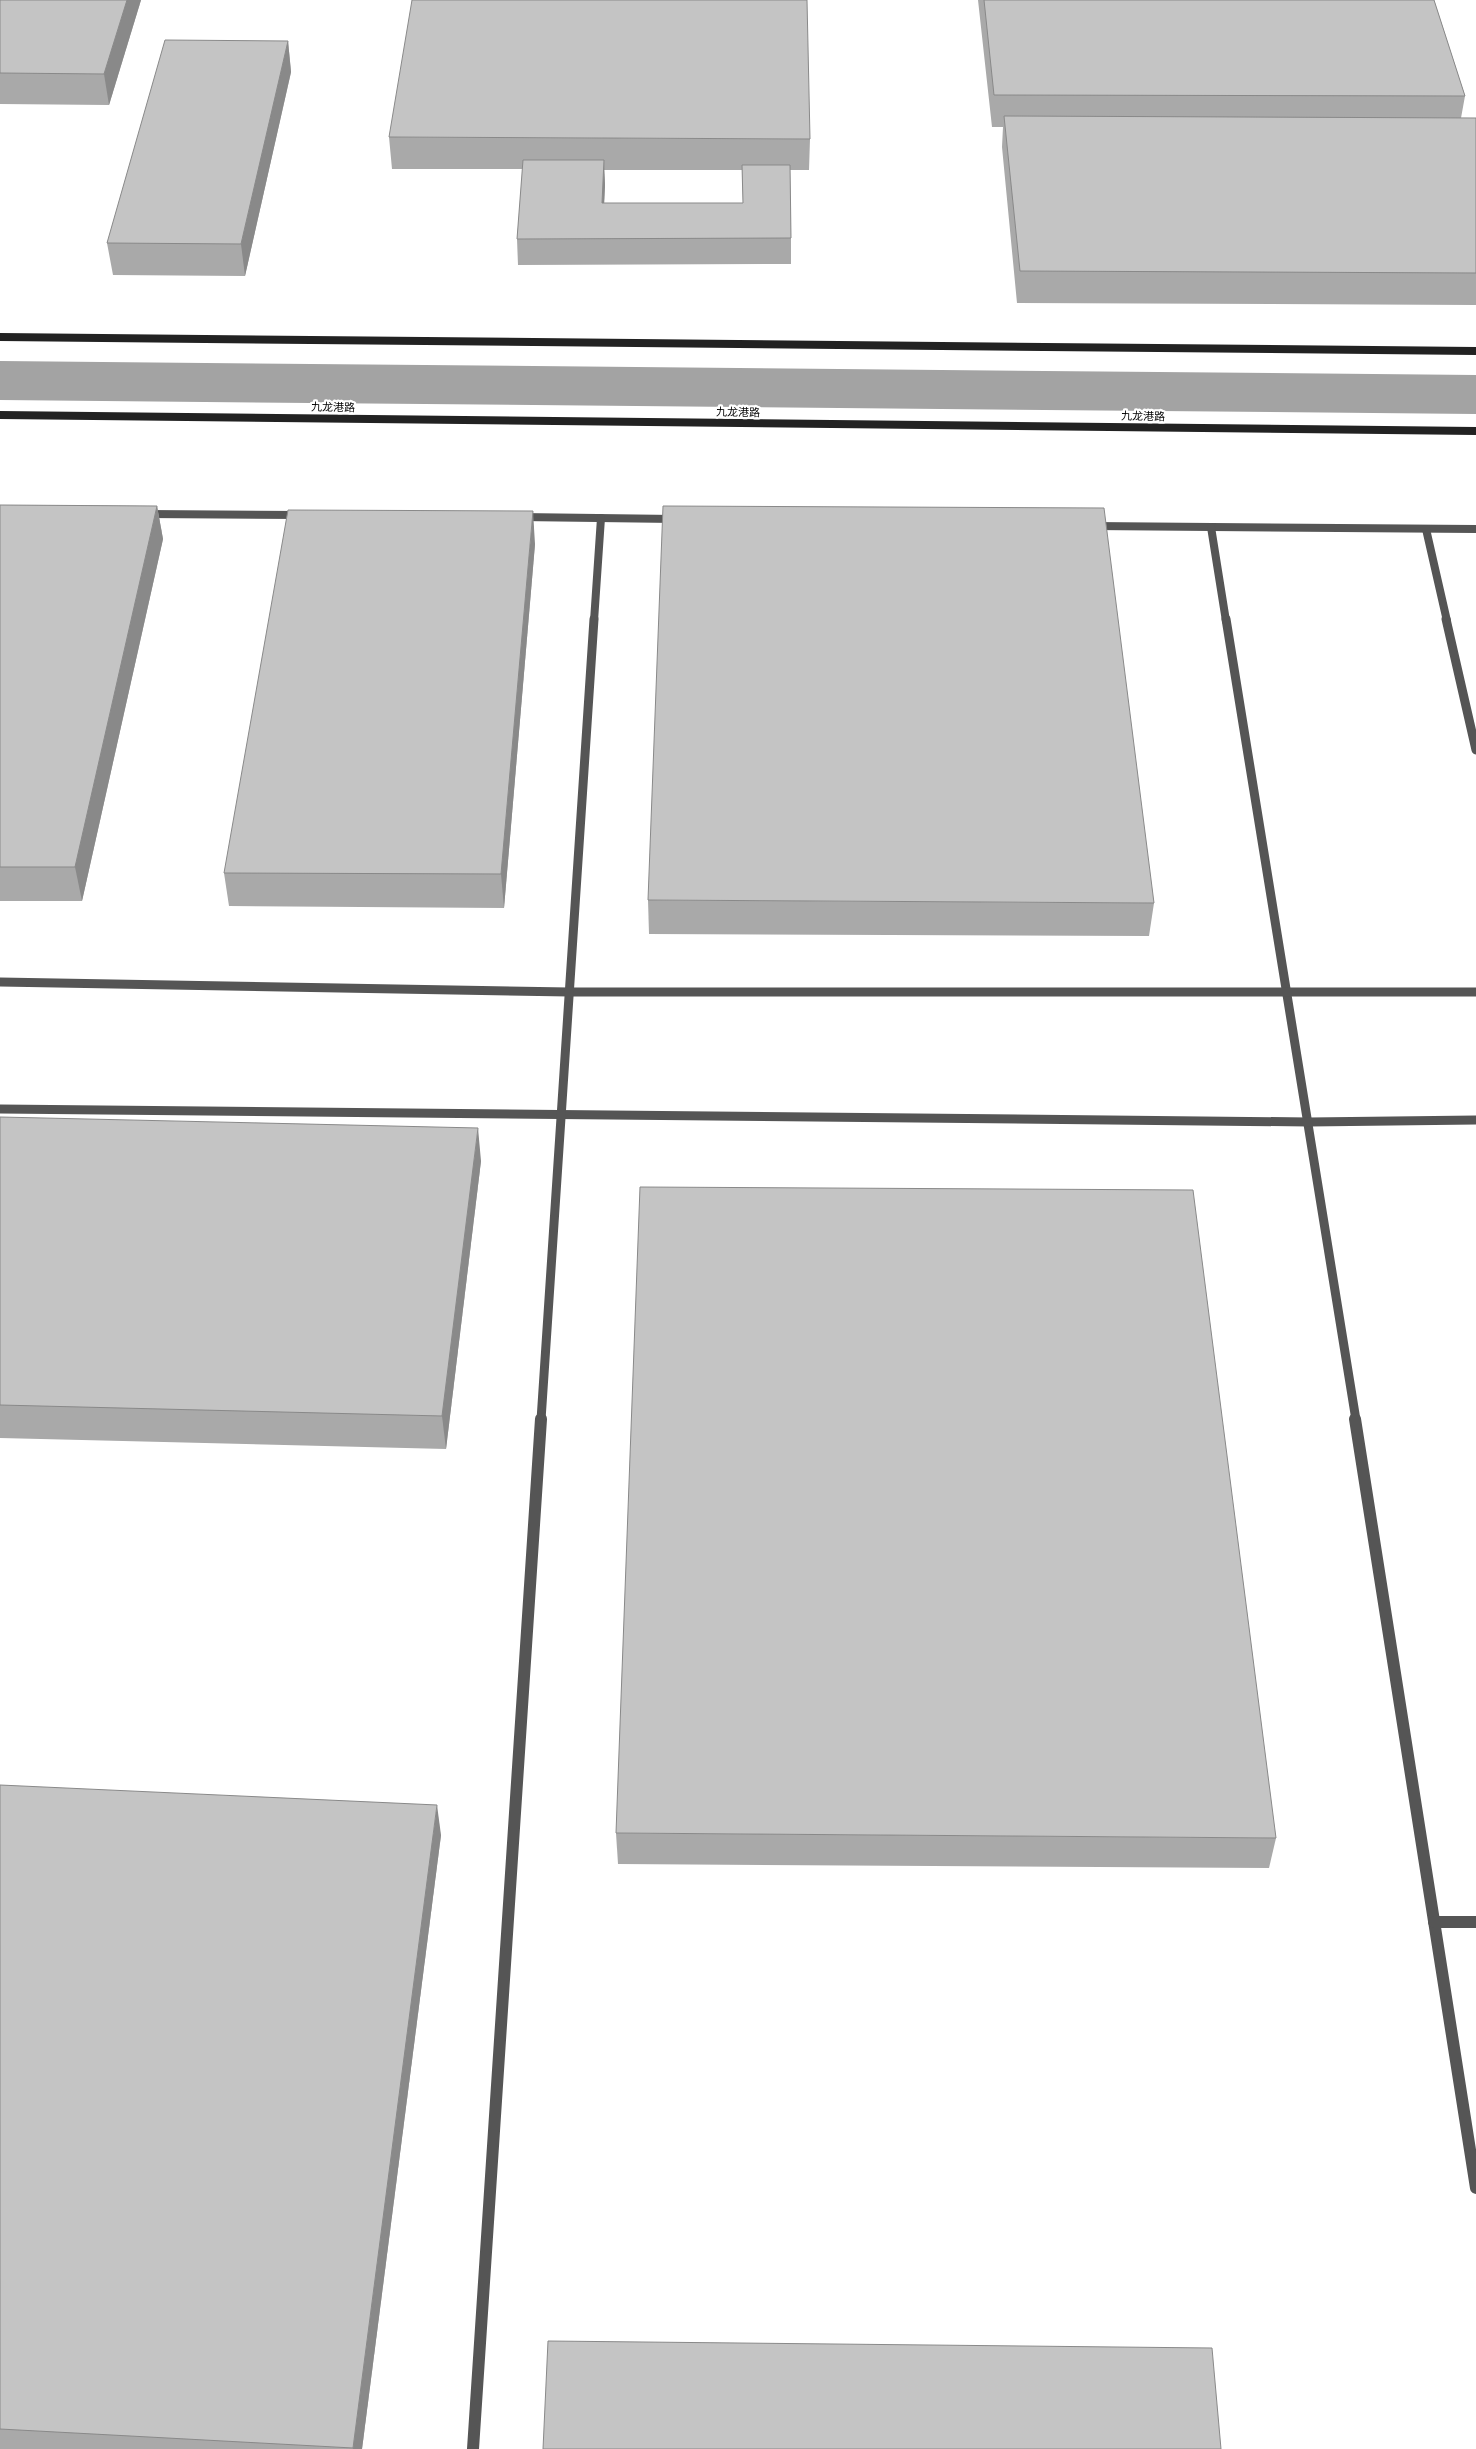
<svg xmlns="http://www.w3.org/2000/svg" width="1476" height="2449" viewBox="0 0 1476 2449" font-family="'Titillium Web','Noto Sans SC',sans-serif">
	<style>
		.water { fill: #a3a3a3 }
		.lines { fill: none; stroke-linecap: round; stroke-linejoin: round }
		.lane-far2 { stroke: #555; stroke-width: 8 }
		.lane-far1 { stroke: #555; stroke-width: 9 }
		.lane { stroke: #555; stroke-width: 12 }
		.secondary { stroke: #222; stroke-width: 8 }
		.wall { fill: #a9a9a9; fill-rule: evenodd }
		.shaded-wall { fill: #898989 }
		.building { fill: #c4c4c4; stroke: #898989 }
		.labels { text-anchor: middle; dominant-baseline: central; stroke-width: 4.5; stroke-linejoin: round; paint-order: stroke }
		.far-street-label { font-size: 11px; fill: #000; stroke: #fff }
	</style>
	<rect width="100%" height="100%" fill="#fff"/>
	<polygon class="water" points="0,361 1476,375 1476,414 0,400"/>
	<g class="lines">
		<g class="lane-far2">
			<polyline points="145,514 300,515"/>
			<polyline points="520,517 675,519"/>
			<polyline points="1092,526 1476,529"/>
			<polyline points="1211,527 1226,621"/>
			<polyline points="1426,529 1447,621"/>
			<polyline points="594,621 601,518"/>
		</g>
		<g class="lane-far1">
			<polyline points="1226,619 1356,1420"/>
			<polyline points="1446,619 1476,750"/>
			<polyline points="0,982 569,992 1476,992"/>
			<polyline points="0,1109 1309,1122 1476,1120"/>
			<polyline points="541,1420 594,619"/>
		</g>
		<g class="lane">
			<polyline points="1355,1419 1476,2188"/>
			<polyline points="1434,1922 1476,1922"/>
			<polyline points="473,2449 541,1419"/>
		</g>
		<g class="secondary">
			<polyline points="0,337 1476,351"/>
			<polyline points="0,415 1476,431"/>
		</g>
	</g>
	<g class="wall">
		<polygon points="0,0 141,0 109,105 0,104"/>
		<polygon points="978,0 1434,0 1465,96 1461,118 1476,118 1476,305 1017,303 1002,147 1003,127 992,127"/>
		<polygon points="288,41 291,72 245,276 113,275 107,243"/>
		<path d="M 389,137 L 810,139 L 809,170 L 790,170 L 791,238 L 791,264 L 518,265 L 517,239 L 523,169 L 392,169 ZM 604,170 L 742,170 L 743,203 L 604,203 L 605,185 Z"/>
		<polygon points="0,505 157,506 163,539 82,901 0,901"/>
		<polygon points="535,544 504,908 229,906 224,873"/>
		<polygon points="648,900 1154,903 1149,936 649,934"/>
		<polygon points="0,1117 481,1161 446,1449 0,1438"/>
		<polygon points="0,1785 441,1835 362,2449 0,2449"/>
		<polygon points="616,1833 1276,1838 1269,1868 618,1864"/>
	</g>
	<g class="shaded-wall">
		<polygon points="127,0 141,0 109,105 104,74"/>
		<polygon points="288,41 291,72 245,276 241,244"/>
		<polygon points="604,160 605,185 603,229 602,203"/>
		<polygon points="157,506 163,539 82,901 75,867"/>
		<polygon points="533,511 535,544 504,908 501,874"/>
		<polygon points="478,1128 481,1161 446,1449 442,1416"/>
		<polygon points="437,1805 441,1835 362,2449 353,2449"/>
	</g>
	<g class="building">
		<polygon points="0,0 127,0 104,74 0,73"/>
		<polygon points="412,0 807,0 810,139 389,137"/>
		<polygon points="984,0 1434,0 1465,96 994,95"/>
		<polygon points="165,40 288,41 241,244 107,243"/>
		<polygon points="1004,116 1476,118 1476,273 1020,271"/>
		<polygon points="523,160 604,160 602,203 743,203 742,165 790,165 791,238 517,239"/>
		<polygon points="0,505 157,506 75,867 0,867"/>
		<polygon points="663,506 1104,508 1154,903 648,900"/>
		<polygon points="288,510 533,511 501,874 224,873"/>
		<polygon points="0,1117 478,1128 442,1416 0,1405"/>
		<polygon points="640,1187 1193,1190 1276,1838 616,1833"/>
		<polygon points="0,1785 437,1805 353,2448 0,2429"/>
		<polygon points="548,2341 1212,2348 1221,2449 543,2449"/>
	</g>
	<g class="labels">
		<g class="far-street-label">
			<text transform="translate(333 407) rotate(1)">九龙港路</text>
			<text transform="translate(738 412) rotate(1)">九龙港路</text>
			<text transform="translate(1143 416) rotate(1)">九龙港路</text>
		</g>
	</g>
</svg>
